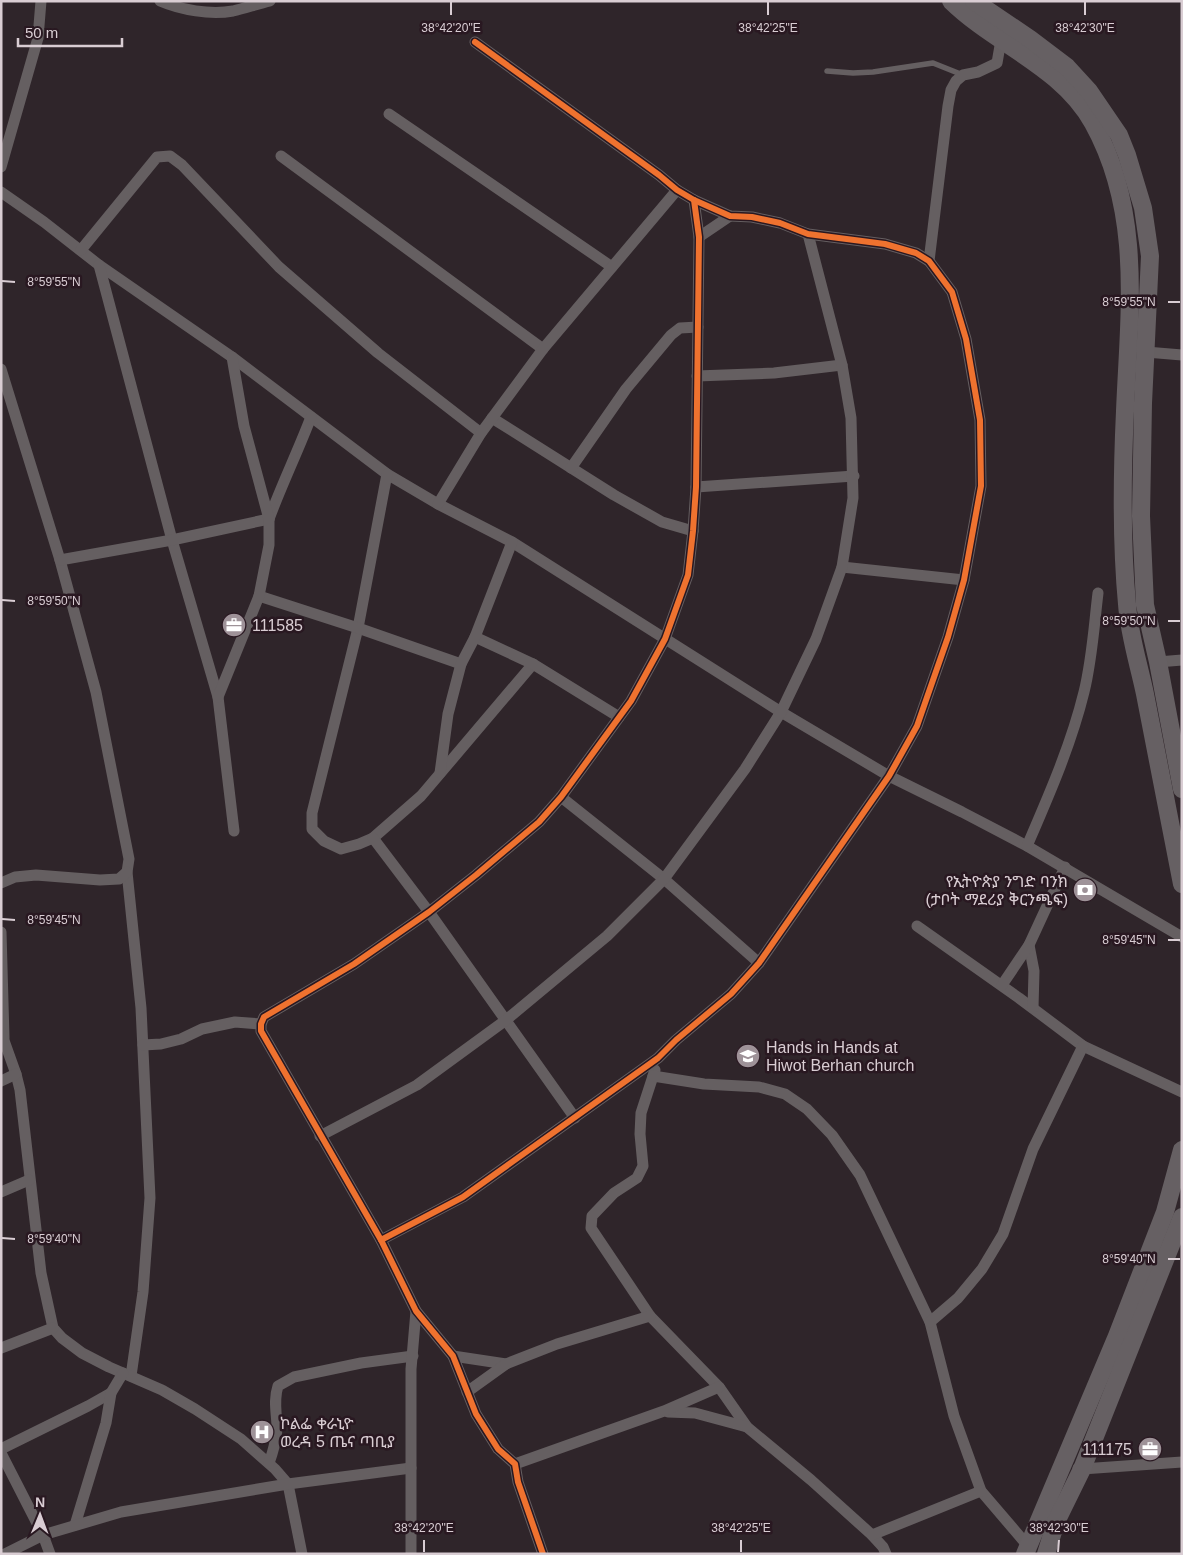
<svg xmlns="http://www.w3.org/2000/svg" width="1183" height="1555" viewBox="0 0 1183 1555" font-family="Arial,'Noto Sans Ethiopic',sans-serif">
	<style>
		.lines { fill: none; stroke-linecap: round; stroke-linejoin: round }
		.lane { stroke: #655f61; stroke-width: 5.5 }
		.street { stroke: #655f61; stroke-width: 11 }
		.primary { stroke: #666063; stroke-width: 18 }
		.cycleway-casing { stroke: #291821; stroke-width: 9 }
		.cycleway { stroke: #ef722f; stroke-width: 6 }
		.ticks { fill: none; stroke: #d9cdd3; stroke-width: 2 }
		.labels { text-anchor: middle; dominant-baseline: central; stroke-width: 5; stroke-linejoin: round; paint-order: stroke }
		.poi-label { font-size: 16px; fill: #d9cdd3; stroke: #291821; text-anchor: start }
		.ticks-label { font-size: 12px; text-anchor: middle; fill: #d9cdd3; stroke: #291821; stroke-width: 5; stroke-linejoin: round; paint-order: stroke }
	</style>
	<rect width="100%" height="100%" fill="#2f252a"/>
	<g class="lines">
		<polyline class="lane" points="827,71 853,73 873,72 933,63 963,75"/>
		<g class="street">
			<path d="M 160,1 C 181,10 210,15 233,11 C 245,8 258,4 270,1"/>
			<polyline points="389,114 612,267"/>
			<polyline points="281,156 543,349"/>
			<polyline points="1,167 38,38 41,1"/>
			<polyline points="1,192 44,222 99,265 232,357 387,474 438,504 512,542 781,712 889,776 962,812 1027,846 1182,937"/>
			<polyline points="699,237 730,216"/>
			<polyline points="81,250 157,157 170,156 182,165 279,267 378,353 481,433"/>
			<polyline points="929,261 948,106 951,90 956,81 963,75 978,72 997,63 1001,40"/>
			<polyline points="99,265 172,540 218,697 234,831"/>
			<polyline points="1146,352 1182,355"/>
			<polyline points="1,369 60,560 96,692 129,859 127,872 141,1008 150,1198 143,1292 131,1376"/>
			<polyline points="697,376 774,373 842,365"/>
			<polyline points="492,418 614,495 662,522 693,531"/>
			<polyline points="571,468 626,389 671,335 680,328 698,327"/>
			<polyline points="387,474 358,628 312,813 312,829 324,841 341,849 359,844 373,838 421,796 533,664"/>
			<polyline points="696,487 854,476"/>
			<polyline points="438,504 481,433 543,349 677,190"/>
			<path d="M 269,519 C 282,484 298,451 311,417"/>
			<polyline points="60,560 172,540 269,519"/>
			<polyline points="842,567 964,580"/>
			<polyline points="259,596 358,628 461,664"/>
			<polyline points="475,637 533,664 619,717"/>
			<polyline points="1158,662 1182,660"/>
			<polyline points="218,697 259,596 269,545 269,519 244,426 232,357"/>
			<polyline points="440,773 448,714 461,664 475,637 512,542"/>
			<polyline points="561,797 664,879 759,963"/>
			<polyline points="373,838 429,912 575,1118"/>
			<path d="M 1027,846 C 1049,795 1071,745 1084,692 C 1092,660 1094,626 1098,593"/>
			<polyline points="1,883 15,877 36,875 100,880 119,879 127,872"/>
			<polyline points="917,926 1019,998 1083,1046 1182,1092"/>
			<polyline points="1,932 4,1038"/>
			<polyline points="1029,945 1034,971 1033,1008"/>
			<polyline points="1002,985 1029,945 1065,867"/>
			<polyline points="1,1032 16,1074 20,1090 41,1273 53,1328 62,1338 82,1353 109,1367 162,1390 195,1409 241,1439 275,1469 288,1484 302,1554"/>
			<polyline points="143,1045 161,1044 181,1039 202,1029 235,1022 261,1024"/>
			<polyline points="655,1070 641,1113 640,1134 643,1166 637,1178 614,1193 592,1216 591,1228 650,1316 719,1387 747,1427 811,1480 872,1535 883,1547 886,1554"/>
			<polyline points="653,1076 704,1084 759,1087 785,1094 807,1109 832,1135 860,1175 930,1322 954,1416 981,1491 1028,1546"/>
			<polyline points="1,1081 16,1074"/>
			<polyline points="320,1136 417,1085 506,1020 607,936 664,879 745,769 781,712 816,639 842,567 853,498 851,418 842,365 808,234"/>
			<polyline points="1,1192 29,1180"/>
			<polyline points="381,1240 463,1197 658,1058 676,1040 731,994 759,963 889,776 917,726 948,637 964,580 981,486 980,420 966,339 952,292 929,261 916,253 885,244 808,234 780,223 752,217 730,216 694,200 677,190 659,175 475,42"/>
			<polyline points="930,1322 958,1298 982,1269 1003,1234 1033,1149 1083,1046"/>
			<polyline points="1,1348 53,1328"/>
			<polyline points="453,1356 506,1364"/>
			<polyline points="467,1392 506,1364 557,1344 650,1316"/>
			<polyline points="668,1412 695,1413 747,1427"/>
			<polyline points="1,1449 88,1406 111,1393"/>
			<polyline points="1,1453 43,1535 50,1554"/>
			<path d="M 269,1463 C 273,1452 276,1441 277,1429 C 277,1414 273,1401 278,1386 L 294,1377 L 361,1363 L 413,1356"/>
			<polyline points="515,1464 664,1411 719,1387"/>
			<polyline points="1078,1468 1082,1469 1182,1462"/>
			<polyline points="75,1525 106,1423 111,1393 123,1373"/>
			<polyline points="872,1535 981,1491"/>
			<polyline points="5,1554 43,1535 121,1512 288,1484 411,1468"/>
			<polyline points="411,1554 411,1369 416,1311"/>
			<polyline points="543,1554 518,1482 515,1464 498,1449 476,1414 453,1356 416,1311 381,1240 261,1031 261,1024 264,1017 354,964 429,912 476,875 539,822 561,797 631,701 665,639 688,575 693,531 696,487 699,237 694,200"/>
		</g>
		<g class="primary">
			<path d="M 951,1 C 996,45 1061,66 1093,123 C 1143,213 1129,313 1125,411 C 1122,475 1121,540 1127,604 C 1129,634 1139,665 1145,694 C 1157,757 1170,821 1182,884"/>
			<polyline points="974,1 1030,39 1067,67 1089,91 1119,135 1127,155 1143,208 1150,256 1143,403 1141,516 1145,605 1158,662 1182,789"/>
			<polyline points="1025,1554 1117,1336 1165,1212 1182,1150"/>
			<polyline points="1046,1554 1056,1522 1082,1469 1182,1217"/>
		</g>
		<g class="cycleway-casing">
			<g id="cycleway">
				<polyline points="381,1240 463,1197 658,1058 676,1040 731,994 759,963 889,776 917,726 948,637 964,580 981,486 980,420 966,339 952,292 929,261 916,253 885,244 808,234 780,223 752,217 730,216 694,200 677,190 659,175 475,42"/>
				<polyline points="543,1554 518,1482 515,1464 498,1449 476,1414 453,1356 416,1311 381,1240 261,1031 261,1024 264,1017 354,964 429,912 476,875 539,822 561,797 631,701 665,639 688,575 693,531 696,487 699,237 694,200"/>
			</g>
		</g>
		<use href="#cycleway" class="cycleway"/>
	</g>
	<path class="ticks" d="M 451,15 L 451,2M 768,15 L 768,2M 1085,15 L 1085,2M 2,281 L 15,282M 1168,302 L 1180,302M 2,600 L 15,601M 1168,621 L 1180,621M 2,919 L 15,920M 1168,940 L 1180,940M 2,1238 L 15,1239M 1168,1259 L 1180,1259M 424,1552 L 424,1540M 741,1552 L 741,1540M 1058,1552 L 1059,1540"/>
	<defs>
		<g id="office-disc" transform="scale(1.25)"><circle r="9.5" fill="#9e9298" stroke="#291821"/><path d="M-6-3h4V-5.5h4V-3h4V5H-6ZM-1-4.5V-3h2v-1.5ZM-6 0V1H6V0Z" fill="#fff"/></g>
		<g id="bank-disc" transform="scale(1.25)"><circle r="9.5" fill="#9e9298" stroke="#291821"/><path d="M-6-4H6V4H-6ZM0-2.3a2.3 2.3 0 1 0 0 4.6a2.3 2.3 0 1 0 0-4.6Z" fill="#fff"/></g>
		<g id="school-disc" transform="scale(1.25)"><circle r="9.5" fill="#9e9298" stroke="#291821"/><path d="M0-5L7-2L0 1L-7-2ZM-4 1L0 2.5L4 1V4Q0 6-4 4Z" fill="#fff"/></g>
		<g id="hospital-disc" transform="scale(1.25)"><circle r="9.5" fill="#9e9298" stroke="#291821"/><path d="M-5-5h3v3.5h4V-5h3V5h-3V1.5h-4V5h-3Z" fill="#fff"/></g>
	</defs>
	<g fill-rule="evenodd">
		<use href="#office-disc" x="234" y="625"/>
		<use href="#bank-disc" x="1085" y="890"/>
		<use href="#school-disc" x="748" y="1056"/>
		<use href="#hospital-disc" x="262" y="1432"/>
		<use href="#office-disc" x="1150" y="1449"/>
	</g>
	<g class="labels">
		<g class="poi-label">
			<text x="252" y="625">111585</text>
			<text x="1068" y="881" text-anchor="end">የኢትዮጵያ ንግድ ባንክ<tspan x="1068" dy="18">(ታቦት ማደሪያ ቅርንጫፍ)</tspan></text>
			<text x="766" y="1047">Hands in Hands at<tspan x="766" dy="18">Hiwot Berhan church</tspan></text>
			<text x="280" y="1423">ኮልፌ ቀራኒዮ<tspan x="280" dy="18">ወረዳ 5 ጤና ጣቢያ</tspan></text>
			<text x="1132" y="1449" text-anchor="end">111175</text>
		</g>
	</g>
	<g class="ticks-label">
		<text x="451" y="32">38°42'20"E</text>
		<text x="768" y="32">38°42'25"E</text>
		<text x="1085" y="32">38°42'30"E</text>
		<text x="54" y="286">8°59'55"N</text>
		<text x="1129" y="306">8°59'55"N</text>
		<text x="54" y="605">8°59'50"N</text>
		<text x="1129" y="625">8°59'50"N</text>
		<text x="54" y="924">8°59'45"N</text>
		<text x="1129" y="944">8°59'45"N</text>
		<text x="54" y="1243">8°59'40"N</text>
		<text x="1129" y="1263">8°59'40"N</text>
		<text x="424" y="1532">38°42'20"E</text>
		<text x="741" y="1532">38°42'25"E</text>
		<text x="1059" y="1532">38°42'30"E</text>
	</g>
	<rect width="1183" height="1555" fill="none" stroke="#d9cdd3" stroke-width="5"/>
	<g transform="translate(40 1515) rotate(1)" stroke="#291821" stroke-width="4" paint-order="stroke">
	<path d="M0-4L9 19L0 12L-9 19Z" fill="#d9cdd3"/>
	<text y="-8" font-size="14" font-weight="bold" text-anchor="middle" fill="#d9cdd3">N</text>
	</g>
	<path d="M18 38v8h104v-8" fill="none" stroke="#d9cdd3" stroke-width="2.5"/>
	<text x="25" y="38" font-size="15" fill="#d9cdd3" stroke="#291821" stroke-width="4" paint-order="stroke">50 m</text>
</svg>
